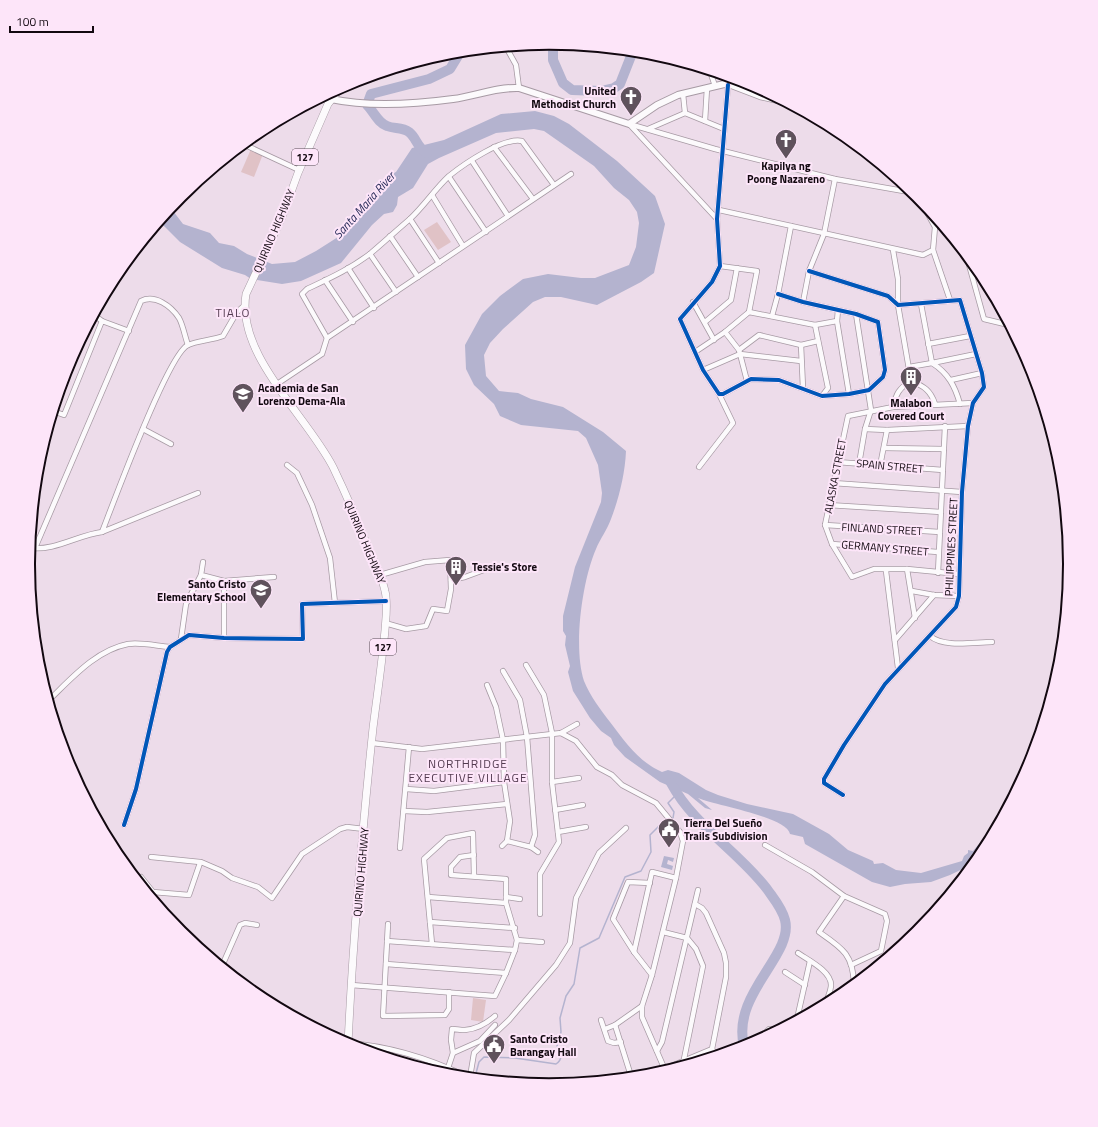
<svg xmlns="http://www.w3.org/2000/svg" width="1098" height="1127" viewBox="0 0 1098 1127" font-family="'Titillium Web',sans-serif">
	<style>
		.green { fill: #e0c2c6 }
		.water { fill: #b4b3cf }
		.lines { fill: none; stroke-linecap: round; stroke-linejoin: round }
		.stream { stroke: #b4b3cf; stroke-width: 1.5 }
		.river { stroke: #b4b3cf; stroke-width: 10 }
		.minor-casing { stroke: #a79aa4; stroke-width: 6 }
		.tertiary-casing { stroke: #a79aa4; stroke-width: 8 }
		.primary-casing { stroke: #a79aa4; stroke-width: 8 }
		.minor { stroke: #fcfafc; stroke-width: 4.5 }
		.tertiary { stroke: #fcfafc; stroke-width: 6 }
		.primary { stroke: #fcfafc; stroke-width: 7 }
		.cycleway-casing { stroke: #fde5f9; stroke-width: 6 }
		.cycleway { stroke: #0057b8; stroke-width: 4 }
		.labels { text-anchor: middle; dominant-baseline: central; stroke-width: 4; stroke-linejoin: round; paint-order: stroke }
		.shield { fill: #fde5f9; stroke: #584a56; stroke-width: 1 }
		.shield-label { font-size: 10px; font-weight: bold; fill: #120810 }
		.poi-label { font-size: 11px; font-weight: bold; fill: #120810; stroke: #fde5f9; text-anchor: start }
		.street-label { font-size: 11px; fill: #120810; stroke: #fde5f9 }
		.water-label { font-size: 12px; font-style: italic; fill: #292c59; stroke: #fde5f9 }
		.neighbourhood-label { font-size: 12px; letter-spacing: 1px; fill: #533b50; stroke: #fde5f9 }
		.rim { fill: none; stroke: #120810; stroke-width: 2 }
	</style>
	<rect width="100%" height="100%" fill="#eddcea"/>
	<g class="green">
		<polygon points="251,149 263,154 254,177 241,172"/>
		<polygon points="437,222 451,242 438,250 424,230"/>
		<polygon points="473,998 486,1000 483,1022 471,1020"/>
	</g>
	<g class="water">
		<path d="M 535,111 L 554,116 L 569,124 L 617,161 L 655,196 L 665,224 L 654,273 L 641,282 L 597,305 L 561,297 L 545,297 L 533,302 L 503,329 L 490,343 L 484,355 L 486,376 L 499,391 L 518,393 L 531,399 L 563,407 L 603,432 L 626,451 C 625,474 619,498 611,519 C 607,530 600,539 596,549 C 582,581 573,648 584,681 C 590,696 601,710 610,722 C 625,742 639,762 662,772 L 668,770 L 679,773 L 706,790 L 718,795 L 747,804 L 793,814 L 829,834 L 848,850 L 873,861 L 874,864 L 883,863 L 896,870 L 921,873 L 962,861 L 964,856 L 968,853 L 968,850 L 973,851 L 978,845 L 989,840 L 982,853 L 973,864 L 950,875 L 931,882 L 905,884 L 890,887 L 872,882 L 805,844 L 803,837 L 790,834 C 787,817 714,805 698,798 L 712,810 L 705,808 L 688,794 L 660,782 L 625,757 L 614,745 L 611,738 L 601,731 L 590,718 L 573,691 L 568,672 L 570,666 L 565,645 L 566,636 L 563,631 L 563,616 L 575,567 L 601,502 L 602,493 L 598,465 L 586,438 L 578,431 L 521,425 L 500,416 L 494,404 L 474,385 L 466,369 L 465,345 L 482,314 L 500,296 L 523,279 L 548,274 L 581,278 L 595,278 L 629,265 L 636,247 L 639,223 L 637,212 L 629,200 L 614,188 L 594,166 L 544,131 L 534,129 L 496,133 L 439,158 L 428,164 L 413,188 L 398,197 L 397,205 L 393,212 L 384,214 L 372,225 L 341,263 L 301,281 L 282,284 L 251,279 L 245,275 L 222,268 L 180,242 L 159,221 L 170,207 L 183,224 L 210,233 L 219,243 L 234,246 L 247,254 L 272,264 L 295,262 L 316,251 L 349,230 C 352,211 372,204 380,186 L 388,184 L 389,175 L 396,172 L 412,148 L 444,140 L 501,114 Z"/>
		<polygon points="664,856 674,858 673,862 668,860 667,864 673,866 672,870 661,867"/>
	</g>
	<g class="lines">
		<g class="stream">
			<polyline points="673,818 674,812 668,803 677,794"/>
			<path d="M 475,1077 L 479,1062 L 484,1057 L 515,1058 L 556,1064 C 563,1059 562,1052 557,1046 L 561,1032 L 560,1018 L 566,996 L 574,984 L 580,948 L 599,938 L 625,877 L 641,871 L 651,852 L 650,835 L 665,820"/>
		</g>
		<g class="river">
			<polyline points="553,43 553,60 563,83 572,90 601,91 614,88 620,84 633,51"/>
			<path d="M 427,153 C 416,147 417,138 409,132 C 402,127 394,129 387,126 C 378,123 374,112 367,105 L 371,94 L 429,79 L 450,69 L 461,51"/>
			<path d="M 671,783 C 694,826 738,851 767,889 C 774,899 782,908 785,920 C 794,955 731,994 744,1046"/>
		</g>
		<g class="minor-casing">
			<g id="minor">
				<polyline points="506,47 516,65 519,88"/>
				<polyline points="710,71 715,86"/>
				<polyline points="726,84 760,97 787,103"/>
				<polyline points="728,85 717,219 720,266 712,282 680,319 703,370 719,394 723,394 751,379 779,380 822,396 849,394 869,390 883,377 885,370 878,322 856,314 803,302 778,294"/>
				<polyline points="683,94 685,113"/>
				<polyline points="705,121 707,88"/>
				<polyline points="629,124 715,149 835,179 915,193"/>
				<polyline points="630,125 717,219"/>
				<polyline points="648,129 685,113 724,129"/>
				<polyline points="243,144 299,170"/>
				<polyline points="494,147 533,199"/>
				<polyline points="472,161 508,216"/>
				<polyline points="449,177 486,232"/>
				<polyline points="432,195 463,246"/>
				<polyline points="719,210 923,255 933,250 935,227 918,196"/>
				<polyline points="410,219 439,263"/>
				<polyline points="390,236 418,277"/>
				<polyline points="893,250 898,279 898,305 911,381"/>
				<polyline points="933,250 950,300"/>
				<polyline points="370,254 396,292"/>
				<polyline points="966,254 984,319 1009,325"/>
				<polyline points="720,266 757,271 749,312"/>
				<polyline points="348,268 374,308"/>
				<polyline points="809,271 888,296 898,305 960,300 982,373 984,387 973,403 968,426 962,492 959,596 956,607 885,684 844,745 824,779 824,783 843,795"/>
				<polyline points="325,280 353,322"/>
				<polyline points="693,302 714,340"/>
				<polyline points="803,302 809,271 824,234 835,179"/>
				<polyline points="921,304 932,363 976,354"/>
				<polyline points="838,310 837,321 849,394"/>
				<polyline points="856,314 871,410 865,429 859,464"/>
				<polyline points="94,315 102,321"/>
				<polyline points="772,316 778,294 791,226"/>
				<polyline points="705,322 731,300 737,268"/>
				<polyline points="815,325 837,321"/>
				<polyline points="725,332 739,350 747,381"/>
				<path d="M 327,338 L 302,294 L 307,289 C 328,279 352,268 371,253 C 384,242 397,230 410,219 C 424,206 435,189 449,176 C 464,164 503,137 522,141 L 554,185"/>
				<polyline points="928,344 970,336"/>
				<polyline points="801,345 803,388"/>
				<polyline points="739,350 759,335 801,345 818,341"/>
				<polyline points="695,352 725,332 749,312 815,325 828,388 822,396"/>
				<path d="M 909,367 L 932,363 C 948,373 955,386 960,404"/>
				<polyline points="703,370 740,354 801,361"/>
				<polyline points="951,380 982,373"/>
				<polyline points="277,384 322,354 327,338 571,174"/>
				<path d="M 893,407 C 896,394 899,388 911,381 C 924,386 931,391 935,404"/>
				<polyline points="53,411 64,415 102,321 129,331"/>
				<polyline points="143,429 171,444"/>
				<polyline points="865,429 887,430 968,426"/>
				<polyline points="884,448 944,449"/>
				<polyline points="837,462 943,470"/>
				<polyline points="287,465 297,473 312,505 330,558 335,603"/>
				<polyline points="880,466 887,430"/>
				<polyline points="699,467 733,423 719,394"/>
				<polyline points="833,483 962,492"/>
				<path d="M 198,493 L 102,532 C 113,504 168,354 188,345 C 197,341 213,340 223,336 L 237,312 L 245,305"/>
				<polyline points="828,505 941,512"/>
				<polyline points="825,525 940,532"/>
				<polyline points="832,544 938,552"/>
				<path d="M 30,548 C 55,551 78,535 102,532"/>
				<path d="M 35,548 L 141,301 C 155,294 171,306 179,318 C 183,325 185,337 188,345"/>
				<polyline points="203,562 201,575 224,581 224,638"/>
				<polyline points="907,569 915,618"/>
				<polyline points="886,571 898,668"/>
				<polyline points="938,573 945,426"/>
				<polyline points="959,574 907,569 874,569 852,577 832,544 825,525 848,416 893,407 973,403"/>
				<polyline points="380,575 425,562 450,560 451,589 447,611 433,609 426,626 406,629 385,623"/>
				<polyline points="451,580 465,577 484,570"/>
				<polyline points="224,581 274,577"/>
				<polyline points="912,591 934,595 959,596"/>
				<path d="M 930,636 C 944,648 974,642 992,642"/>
				<polyline points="181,639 186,604 201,575"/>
				<polyline points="895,640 934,595"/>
				<polyline points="526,665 544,695 552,733 552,782 559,842 540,874 540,914"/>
				<polyline points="503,671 520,700 527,737 535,835 531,847"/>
				<polyline points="487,685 496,707 503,740 504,782 510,821 507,841 502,846"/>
				<path d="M 49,700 C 71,679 96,650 128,644 C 141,642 157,646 170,647"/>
				<polyline points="561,733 576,741 597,767 612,775 622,785 656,803 680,832 683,841 676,878 652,975 642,1006 642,1017 665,1070"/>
				<polyline points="372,743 422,749 561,733 577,724"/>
				<polyline points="552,782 579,778"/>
				<polyline points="406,789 434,791 504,782"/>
				<polyline points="555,810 583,805"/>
				<polyline points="404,811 427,812 507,804"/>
				<polyline points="124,825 136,789 167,652 170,647 189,635 224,638 303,639 302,604 386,601"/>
				<polyline points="558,832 586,827"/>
				<polyline points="507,841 531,847 538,852"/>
				<polyline points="765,845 812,872 844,896 885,914 887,921 881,951 851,965"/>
				<polyline points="400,848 409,747"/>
				<polyline points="151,857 200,862"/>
				<polyline points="141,877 153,892 189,895 200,863 201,862 222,871 232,878 258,887 272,898 302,854 340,829 347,827 364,829"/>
				<polyline points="650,883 628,882 613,919 634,952 652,975"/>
				<path d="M 844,896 L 819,932 C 842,948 853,954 854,984"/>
				<polyline points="428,897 506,903"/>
				<polyline points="506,897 520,899"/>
				<polyline points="430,922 515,928"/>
				<polyline points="388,924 383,1016 445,1015 449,1009 449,992"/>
				<polyline points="663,932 687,938 696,949 703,966 684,1059"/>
				<polyline points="517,940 542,942"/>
				<polyline points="387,941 515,950"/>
				<polyline points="432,944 424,859 447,838 473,833 474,876"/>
				<polyline points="634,952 652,872 676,878"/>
				<path d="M 798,953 C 808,960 831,971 831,985 C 831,991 827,998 826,1004"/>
				<polyline points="386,964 506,973"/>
				<polyline points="222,966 240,925 245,923 257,925"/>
				<polyline points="785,972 805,985"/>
				<polyline points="351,985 495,996 506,973 515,950 517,940 506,903 506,879 451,875 451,867 460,857 474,855"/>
				<polyline points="797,1019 810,961"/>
				<polyline points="601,1020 608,1041 614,1043 621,1042"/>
				<polyline points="615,1025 631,1076"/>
				<polyline points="605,1029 615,1025 642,1006"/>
				<polyline points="764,1037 765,1033 769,1029 777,1029"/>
				<path d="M 348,1043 C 389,1046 430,1059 466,1076"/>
				<polyline points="712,1049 715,1055"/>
				<polyline points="657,1051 662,1042 698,890"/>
				<polyline points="453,1053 480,1041 495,1025"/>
				<path d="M 448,1068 L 453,1053 L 451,1040 L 452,1029 C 456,1029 460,1030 465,1030 C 476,1029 487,1023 495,1016"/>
				<polyline points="664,1069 712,1049 726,977 726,963 724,953 706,913 702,908 695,904"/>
				<polyline points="432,1070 435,1065"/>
				<polyline points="470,1077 474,1053 509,1020 556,965 570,943 576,898 599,853 626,828"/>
			</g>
		</g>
		<g class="tertiary-casing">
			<path id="tertiary" d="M 331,99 C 368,107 416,104 453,99 C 476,96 495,87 519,88 L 629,124 L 657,105 L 678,95 L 741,80"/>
		</g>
		<g class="primary-casing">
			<path id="primary" d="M 342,86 L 328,104 L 298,173 L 282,217 L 246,294 C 236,355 307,416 333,467 C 346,494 358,522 369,550 C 375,563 382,577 385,591 C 388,603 386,617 385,630 C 382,663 377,696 373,728 C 362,833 353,939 348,1044"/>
		</g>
		<use href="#minor" class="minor"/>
		<use href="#tertiary" class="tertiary"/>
		<use href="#primary" class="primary"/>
		<g class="cycleway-casing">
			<g id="cycleway">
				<polyline points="728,85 717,219 720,266 712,282 680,319 703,370 719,394 723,394 751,379 779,380 822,396 849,394 869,390 883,377 885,370 878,322 856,314 803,302 778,294"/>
				<polyline points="809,271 888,296 898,305 960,300 982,373 984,387 973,403 968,426 962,492 959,596 956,607 885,684 844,745 824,779 824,783 843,795"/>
				<polyline points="124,825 136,789 167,652 170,647 189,635 224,638 303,639 302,604 386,601"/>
			</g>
		</g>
		<use href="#cycleway" class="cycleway"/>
	</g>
	<defs>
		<g id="church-pin" transform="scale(1.15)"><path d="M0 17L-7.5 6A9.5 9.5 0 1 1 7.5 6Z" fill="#5f525c" stroke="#fde5f9"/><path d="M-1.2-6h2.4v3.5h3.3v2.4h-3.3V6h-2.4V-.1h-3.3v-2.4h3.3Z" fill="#fff"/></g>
		<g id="building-pin" transform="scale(1.15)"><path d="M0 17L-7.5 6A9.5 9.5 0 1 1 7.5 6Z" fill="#5f525c" stroke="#fde5f9"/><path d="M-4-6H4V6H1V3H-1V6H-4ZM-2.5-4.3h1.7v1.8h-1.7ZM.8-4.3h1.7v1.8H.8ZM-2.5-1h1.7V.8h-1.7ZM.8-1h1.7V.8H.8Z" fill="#fff"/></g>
		<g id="school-pin" transform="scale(1.15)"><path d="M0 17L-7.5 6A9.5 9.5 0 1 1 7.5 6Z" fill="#5f525c" stroke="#fde5f9"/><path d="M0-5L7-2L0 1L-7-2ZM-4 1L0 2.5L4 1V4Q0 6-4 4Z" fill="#fff"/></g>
		<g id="civic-pin" transform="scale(1.15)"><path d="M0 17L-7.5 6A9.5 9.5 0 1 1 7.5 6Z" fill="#5f525c" stroke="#fde5f9"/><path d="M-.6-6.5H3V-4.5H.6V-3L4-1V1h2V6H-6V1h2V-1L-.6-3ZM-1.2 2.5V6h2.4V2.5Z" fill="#fff"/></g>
	</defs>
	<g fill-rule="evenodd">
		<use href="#church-pin" x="631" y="97"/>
		<use href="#church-pin" x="786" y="140"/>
		<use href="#building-pin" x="911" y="377"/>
		<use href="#school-pin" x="243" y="394"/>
		<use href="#building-pin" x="456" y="567"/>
		<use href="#school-pin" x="261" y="590"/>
		<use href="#civic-pin" x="669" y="829"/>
		<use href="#civic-pin" x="494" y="1045"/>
	</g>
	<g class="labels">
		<g class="shield">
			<rect x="292" y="149" width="26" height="16" rx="3"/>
			<rect x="370" y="639" width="26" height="16" rx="3"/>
		</g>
		<g class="shield-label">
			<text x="305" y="157">127</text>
			<text x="383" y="647">127</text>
		</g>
		<g class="poi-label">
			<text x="616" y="91" text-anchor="end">United<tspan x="616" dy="13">Methodist Church</tspan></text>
			<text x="786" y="166" text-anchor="middle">Kapilya ng<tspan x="786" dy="13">Poong Nazareno</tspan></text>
			<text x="258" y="388">Academia de San<tspan x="258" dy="13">Lorenzo Dema-Ala</tspan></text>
			<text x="911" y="403" text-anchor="middle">Malabon<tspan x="911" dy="13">Covered Court</tspan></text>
			<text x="472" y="567">Tessie's Store</text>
			<text x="246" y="584" text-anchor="end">Santo Cristo<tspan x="246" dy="13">Elementary School</tspan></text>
			<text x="684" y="823">Tierra Del Sueño<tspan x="684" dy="13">Trails Subdivision</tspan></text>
			<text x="510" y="1039">Santo Cristo<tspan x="510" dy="13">Barangay Hall</tspan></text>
		</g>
		<g class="street-label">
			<text transform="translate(274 231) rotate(-67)">QUIRINO HIGHWAY</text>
			<text transform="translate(890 466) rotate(5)">SPAIN STREET</text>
			<text transform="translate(835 476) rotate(-79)">ALASKA STREET</text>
			<text transform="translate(882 529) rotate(3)">FINLAND STREET</text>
			<text transform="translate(365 542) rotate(67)">QUIRINO HIGHWAY</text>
			<text transform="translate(951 547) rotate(-87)">PHILIPPINES STREET</text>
			<text transform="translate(885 548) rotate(5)">GERMANY STREET</text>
			<text transform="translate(361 872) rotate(-85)">QUIRINO HIGHWAY</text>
		</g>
		<g class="water-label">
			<text transform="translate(364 205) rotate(-48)">Santa Maria River</text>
		</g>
		<g class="neighbourhood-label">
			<text x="233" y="312">TIALO</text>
			<text x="468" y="763">NORTHRIDGE<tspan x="468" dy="14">EXECUTIVE VILLAGE</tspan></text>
		</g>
	</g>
	<path d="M0 0H1098V1127H0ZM35 564a514 514 0 1 1 1028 0a514 514 0 1 1-1028 0Z" fill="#fde5f9" fill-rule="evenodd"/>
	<path class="rim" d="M35 564a514 514 0 1 1 1028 0a514 514 0 1 1-1028 0Z"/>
	<path d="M10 26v6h83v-6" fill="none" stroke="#120810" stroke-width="2"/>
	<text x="16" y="26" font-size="12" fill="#120810" stroke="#fde5f9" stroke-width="3" paint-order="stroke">100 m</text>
</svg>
